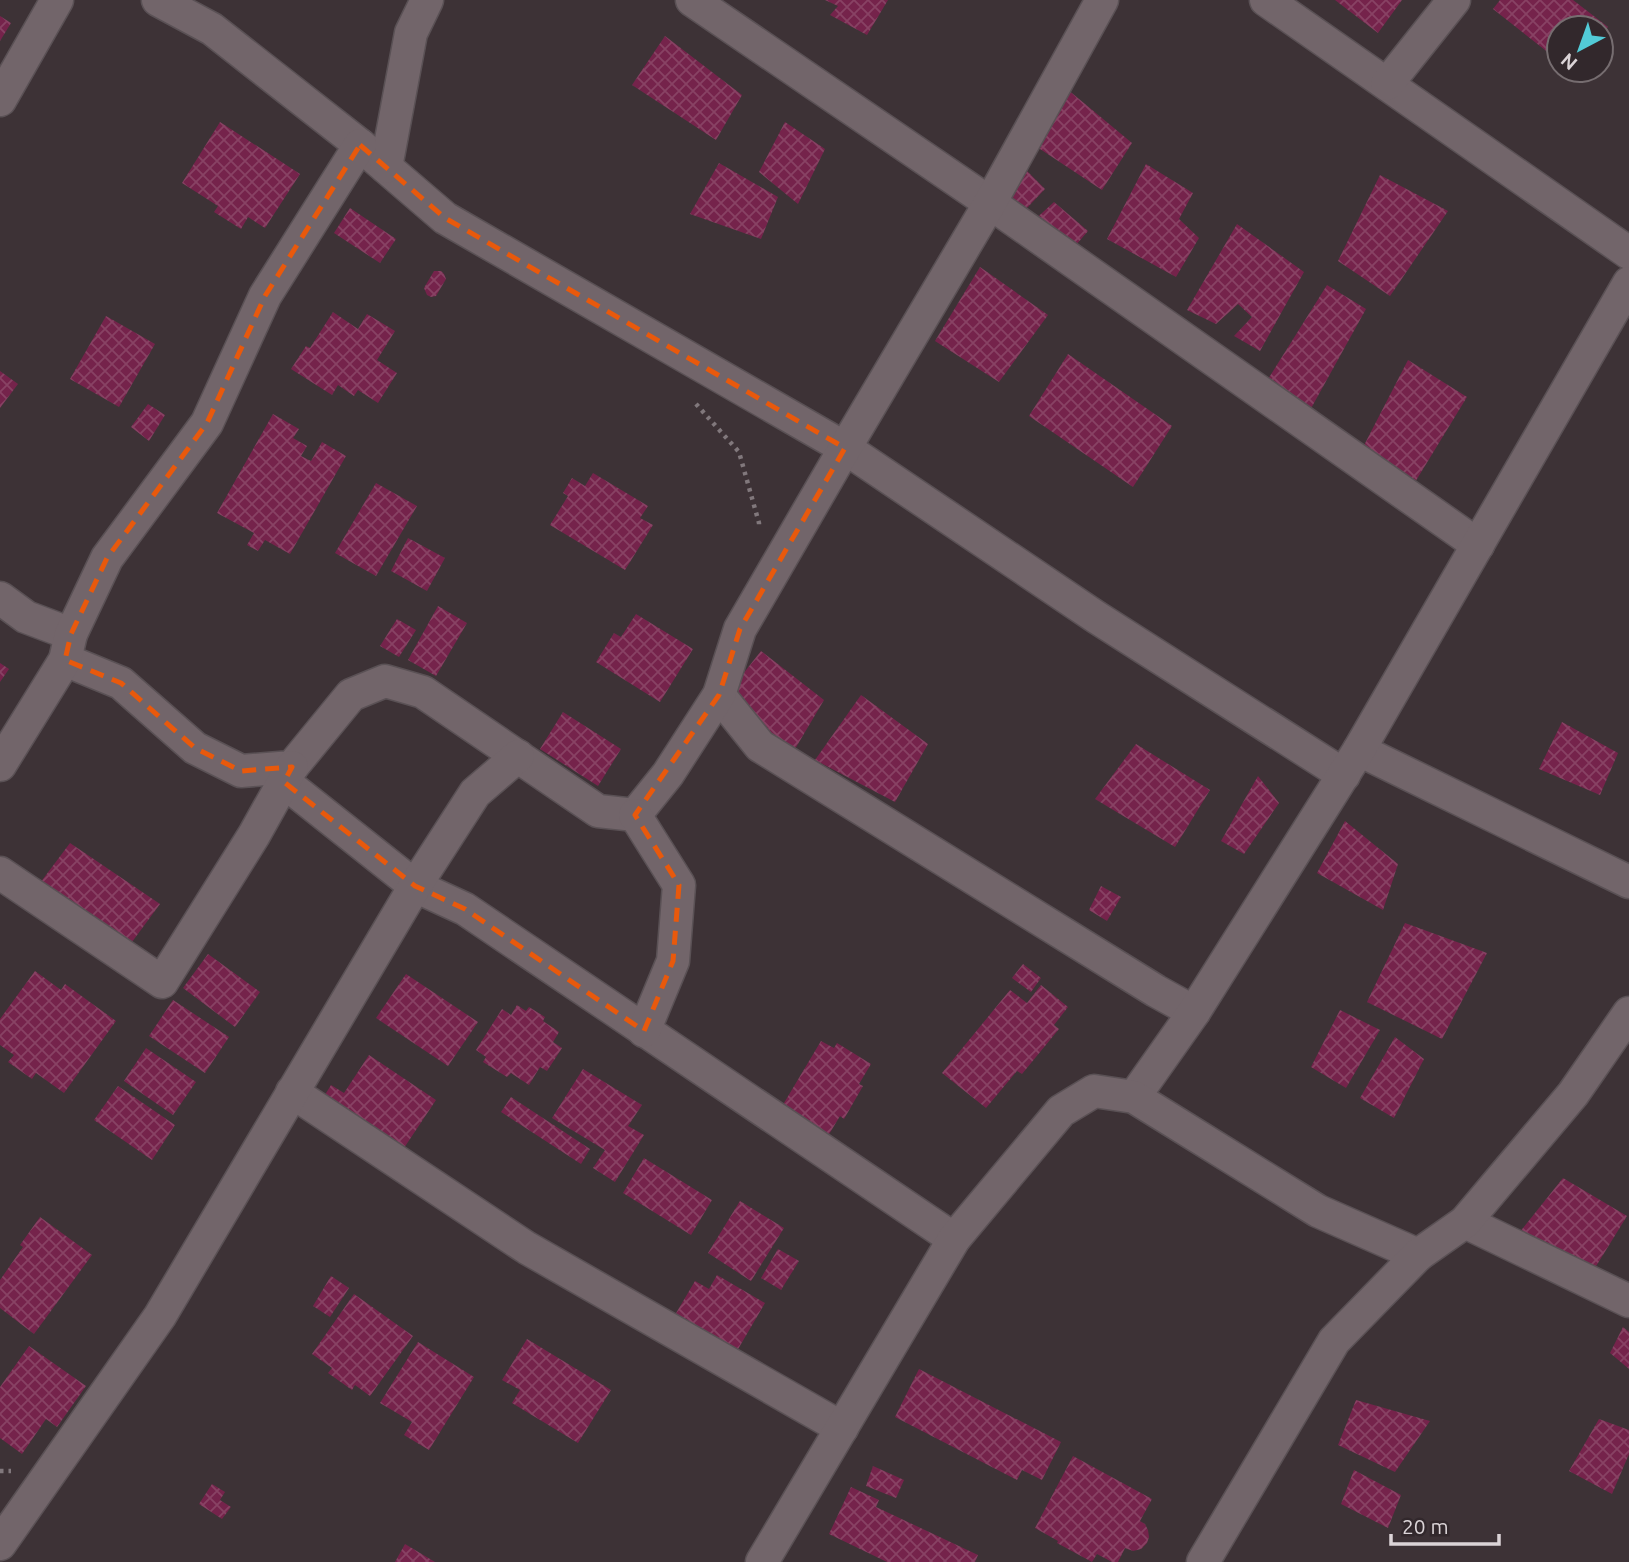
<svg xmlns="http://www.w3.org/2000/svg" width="1629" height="1562" viewBox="0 0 1629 1562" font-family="Ubuntu,sans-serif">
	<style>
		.building { fill: url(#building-cross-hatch) }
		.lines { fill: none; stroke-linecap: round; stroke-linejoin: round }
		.street-casing { stroke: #5a5155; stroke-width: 35 }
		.path { stroke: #81787c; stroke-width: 4.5; stroke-dasharray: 3.5 5; stroke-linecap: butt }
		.street { stroke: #72656a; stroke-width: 32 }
		.marked { fill: none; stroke: #e8590c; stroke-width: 5; stroke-dasharray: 14 9; stroke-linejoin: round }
	</style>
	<defs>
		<pattern id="building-cross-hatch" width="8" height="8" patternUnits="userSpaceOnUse" patternTransform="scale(1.75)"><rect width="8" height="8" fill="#75234b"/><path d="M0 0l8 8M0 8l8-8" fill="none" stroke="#884264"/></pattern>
	</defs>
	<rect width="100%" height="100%" fill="#3d3236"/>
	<g class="building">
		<polygon points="825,0 888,0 867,35 830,15 838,6"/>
		<polygon points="1335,0 1402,0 1378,33"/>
		<polygon points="1500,0 1573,0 1608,27 1601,36 1601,28 1559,28 1559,61 1493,9"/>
		<polygon points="0,16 11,23 0,41"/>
		<polygon points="665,36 742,95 716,140 632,85"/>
		<polygon points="1067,89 1132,143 1102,190 1037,147"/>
		<polygon points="220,122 300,174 265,228 248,217 241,229 214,212 218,206 182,183"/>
		<polygon points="785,122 825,149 798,204 759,172"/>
		<polygon points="719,163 778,197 761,239 690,214"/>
		<polygon points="1146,164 1193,193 1179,219 1199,238 1176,277 1107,239"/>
		<polygon points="1021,165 1045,189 1026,209 1008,195"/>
		<polygon points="1380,175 1448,211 1390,296 1338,261"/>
		<polygon points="1054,202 1088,231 1070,252 1030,224"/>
		<polygon points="350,208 396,239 380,263 334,233"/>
		<polygon points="1237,224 1304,272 1260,351 1234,336 1252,317 1238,304 1216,324 1187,310"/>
		<polygon points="980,267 1048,315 999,382 935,341"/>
		<polygon points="434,271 441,271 444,274 446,279 436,296 431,297 427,295 424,288"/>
		<polygon points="1327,285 1366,309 1309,412 1265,384"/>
		<polygon points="333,312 358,329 367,314 395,331 377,360 397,373 378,403 358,390 354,396 338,385 332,395 291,369 306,346 310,348"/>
		<polygon points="106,316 155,344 119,407 70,379"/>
		<polygon points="1068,354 1172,426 1133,487 1029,416"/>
		<polygon points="1408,360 1467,397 1409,492 1359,455"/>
		<polygon points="0,371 18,384 0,408"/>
		<polygon points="148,404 165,415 149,441 131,427"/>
		<polygon points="273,414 299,429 293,438 307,446 301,456 311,461 322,442 346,456 290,554 265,540 258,551 247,545 254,533 217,513"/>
		<polygon points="593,473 648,506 640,518 653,525 625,570 550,525 568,496 563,493 572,478 585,486"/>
		<polygon points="376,483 417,506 376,576 335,553"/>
		<polygon points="408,538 445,558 427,591 391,571"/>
		<polygon points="438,606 467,623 436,676 408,660"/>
		<polygon points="636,614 693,649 660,702 596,662 614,633 621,637"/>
		<polygon points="397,619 416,630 399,657 380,646"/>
		<polygon points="761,651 824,700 792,754 724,698"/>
		<polygon points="0,663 9,669 0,682"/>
		<polygon points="861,695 928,744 895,802 815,760"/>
		<polygon points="563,712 621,749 598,786 540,749"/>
		<polygon points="1562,722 1618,753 1600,795 1539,769"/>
		<polygon points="1136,744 1210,790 1175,847 1095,799"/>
		<polygon points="1258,776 1279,803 1244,854 1221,841"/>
		<polygon points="1345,821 1398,864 1383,910 1317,873"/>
		<polygon points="70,843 160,904 129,946 40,883"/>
		<polygon points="1101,886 1121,897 1107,921 1089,910"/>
		<polygon points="1405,923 1487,953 1442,1039 1367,1002"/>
		<polygon points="208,954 260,992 235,1027 183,988"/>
		<polygon points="1023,964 1041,978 1031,992 1012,978"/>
		<polygon points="35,971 61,990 65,984 116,1021 64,1093 36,1073 32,1079 8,1062 14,1055 0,1045 0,1019"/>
		<polygon points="406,974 478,1022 448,1066 376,1018"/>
		<polygon points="1041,985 1068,1007 1054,1025 1059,1029 1022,1074 1017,1071 986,1108 942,1073 1010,990 1027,1003"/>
		<polygon points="173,1000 229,1037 205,1073 149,1036"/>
		<polygon points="517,1005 526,1011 529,1007 545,1017 543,1021 559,1032 553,1042 562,1048 547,1071 540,1067 529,1085 511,1073 507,1077 483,1062 486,1057 476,1050 502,1009 511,1015"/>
		<polygon points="1340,1010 1380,1030 1346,1088 1311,1067"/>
		<polygon points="1395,1037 1424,1059 1394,1118 1360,1098"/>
		<polygon points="821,1041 834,1048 837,1043 871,1064 859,1084 863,1086 844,1119 840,1116 828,1136 781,1108"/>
		<polygon points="146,1048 196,1082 173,1115 124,1081"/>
		<polygon points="369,1055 436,1100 404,1148 320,1103 331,1085 344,1093"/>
		<polygon points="583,1069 642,1105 628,1126 644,1135 615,1182 593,1168 605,1150 552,1118"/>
		<polygon points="118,1086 175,1125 152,1160 94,1120"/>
		<polygon points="511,1097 590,1149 581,1164 501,1112"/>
		<polygon points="644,1158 712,1200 691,1235 623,1193"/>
		<polygon points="1563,1178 1627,1216 1590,1276 1519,1233"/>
		<polygon points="740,1201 784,1228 751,1281 708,1253"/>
		<polygon points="40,1217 92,1255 34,1334 0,1308 0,1280 23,1247 20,1245"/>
		<polygon points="778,1249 799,1261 781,1290 761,1278"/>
		<polygon points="717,1275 765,1303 734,1356 672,1320 695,1281 709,1289"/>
		<polygon points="331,1276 349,1288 330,1317 313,1306"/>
		<polygon points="354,1294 413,1336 370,1396 355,1385 352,1390 328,1373 332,1368 312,1354"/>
		<polygon points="1623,1327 1629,1332 1629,1369 1610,1353"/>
		<polygon points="527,1339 611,1390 578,1443 512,1403 520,1390 502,1380"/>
		<polygon points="418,1342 474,1377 429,1450 404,1435 412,1422 380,1403"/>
		<polygon points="29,1346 86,1386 57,1427 46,1419 22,1454 0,1438 0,1387"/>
		<polygon points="919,1369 1061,1442 1042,1480 1022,1470 1017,1480 895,1417"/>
		<polygon points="1356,1400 1430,1421 1395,1472 1338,1445"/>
		<polygon points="1599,1419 1629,1430 1629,1454 1612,1494 1569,1471"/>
		<polygon points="1073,1456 1152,1499 1140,1521 1145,1524 1148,1530 1149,1537 1147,1543 1141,1549 1133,1551 1125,1548 1118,1562 1112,1562 1097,1554 1092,1562 1057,1543 1058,1541 1035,1528"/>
		<polygon points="873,1466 904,1480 896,1498 866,1486"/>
		<polygon points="1354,1470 1401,1495 1388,1528 1341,1504"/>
		<polygon points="212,1484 225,1492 220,1500 231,1507 222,1519 199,1504"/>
		<polygon points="851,1487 879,1500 876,1507 978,1555 975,1562 887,1562 829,1534"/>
		<polygon points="405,1544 435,1562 395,1562"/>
	</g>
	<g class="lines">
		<g class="street-casing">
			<g id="street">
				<polyline points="158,0 212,29 360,145 445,218 845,448 1096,617 1344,775"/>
				<polyline points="692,0 990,203 1478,545"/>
				<polyline points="1266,0 1629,253"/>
				<polyline points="1387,84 1454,0"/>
				<polyline points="0,100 57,0"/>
				<polyline points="386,167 411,33 427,0"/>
				<polyline points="0,598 26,617 71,634"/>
				<polyline points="65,660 121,683 195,748 241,771 292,767 351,695 385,681 423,692 598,811 635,815"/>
				<polyline points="719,695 760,746 1156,991 1194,1012"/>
				<polyline points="1359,750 1629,882"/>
				<polyline points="0,765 65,660 71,634 107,558 207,423 265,296 360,145"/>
				<polyline points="284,782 415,886 465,909 954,1239"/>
				<polyline points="635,815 668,774 719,695 740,629 845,448 990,203 1102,0"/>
				<polyline points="635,815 679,885 673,961 644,1031"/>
				<polyline points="0,873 162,982 254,835 292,767"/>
				<polyline points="292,1092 527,1248 842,1428"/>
				<polyline points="1134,1097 1194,1012 1359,750 1629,283"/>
				<polyline points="1465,1222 1629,1301"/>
				<polyline points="0,1544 160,1316 415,886 475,793 518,756"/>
				<polyline points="762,1562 954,1239 1061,1111 1094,1091 1134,1097 1318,1211 1418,1255"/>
				<polyline points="1203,1562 1334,1341 1418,1255 1465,1222 1573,1094 1629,1013"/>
			</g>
		</g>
		<g class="path">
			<polyline points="696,404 739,452 759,523 759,526"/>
			<polyline points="0,1471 11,1471"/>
		</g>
		<use href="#street" class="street"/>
	</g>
	<path class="marked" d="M 360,145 L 445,218 L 845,448 L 740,629 L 719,695 L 635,815 L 679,885 L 673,961 L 644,1031 L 465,909 L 415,886 L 284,782 L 292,767 L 241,771 L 195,748 L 121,683 L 65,660 L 71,634 L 107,558 L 207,423 L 265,296 Z"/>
	<g transform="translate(1580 49) rotate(221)"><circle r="33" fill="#32282c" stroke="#766d70" stroke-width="2"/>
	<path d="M0-5L12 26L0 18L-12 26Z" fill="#52cbd7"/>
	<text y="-10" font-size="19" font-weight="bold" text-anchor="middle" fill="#dbd4d7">N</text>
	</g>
	<path d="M1391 1534v10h108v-10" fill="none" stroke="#dbd4d7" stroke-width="3.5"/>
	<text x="1402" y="1534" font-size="21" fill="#dbd4d7" stroke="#32282c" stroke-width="5" paint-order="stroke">20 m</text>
</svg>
